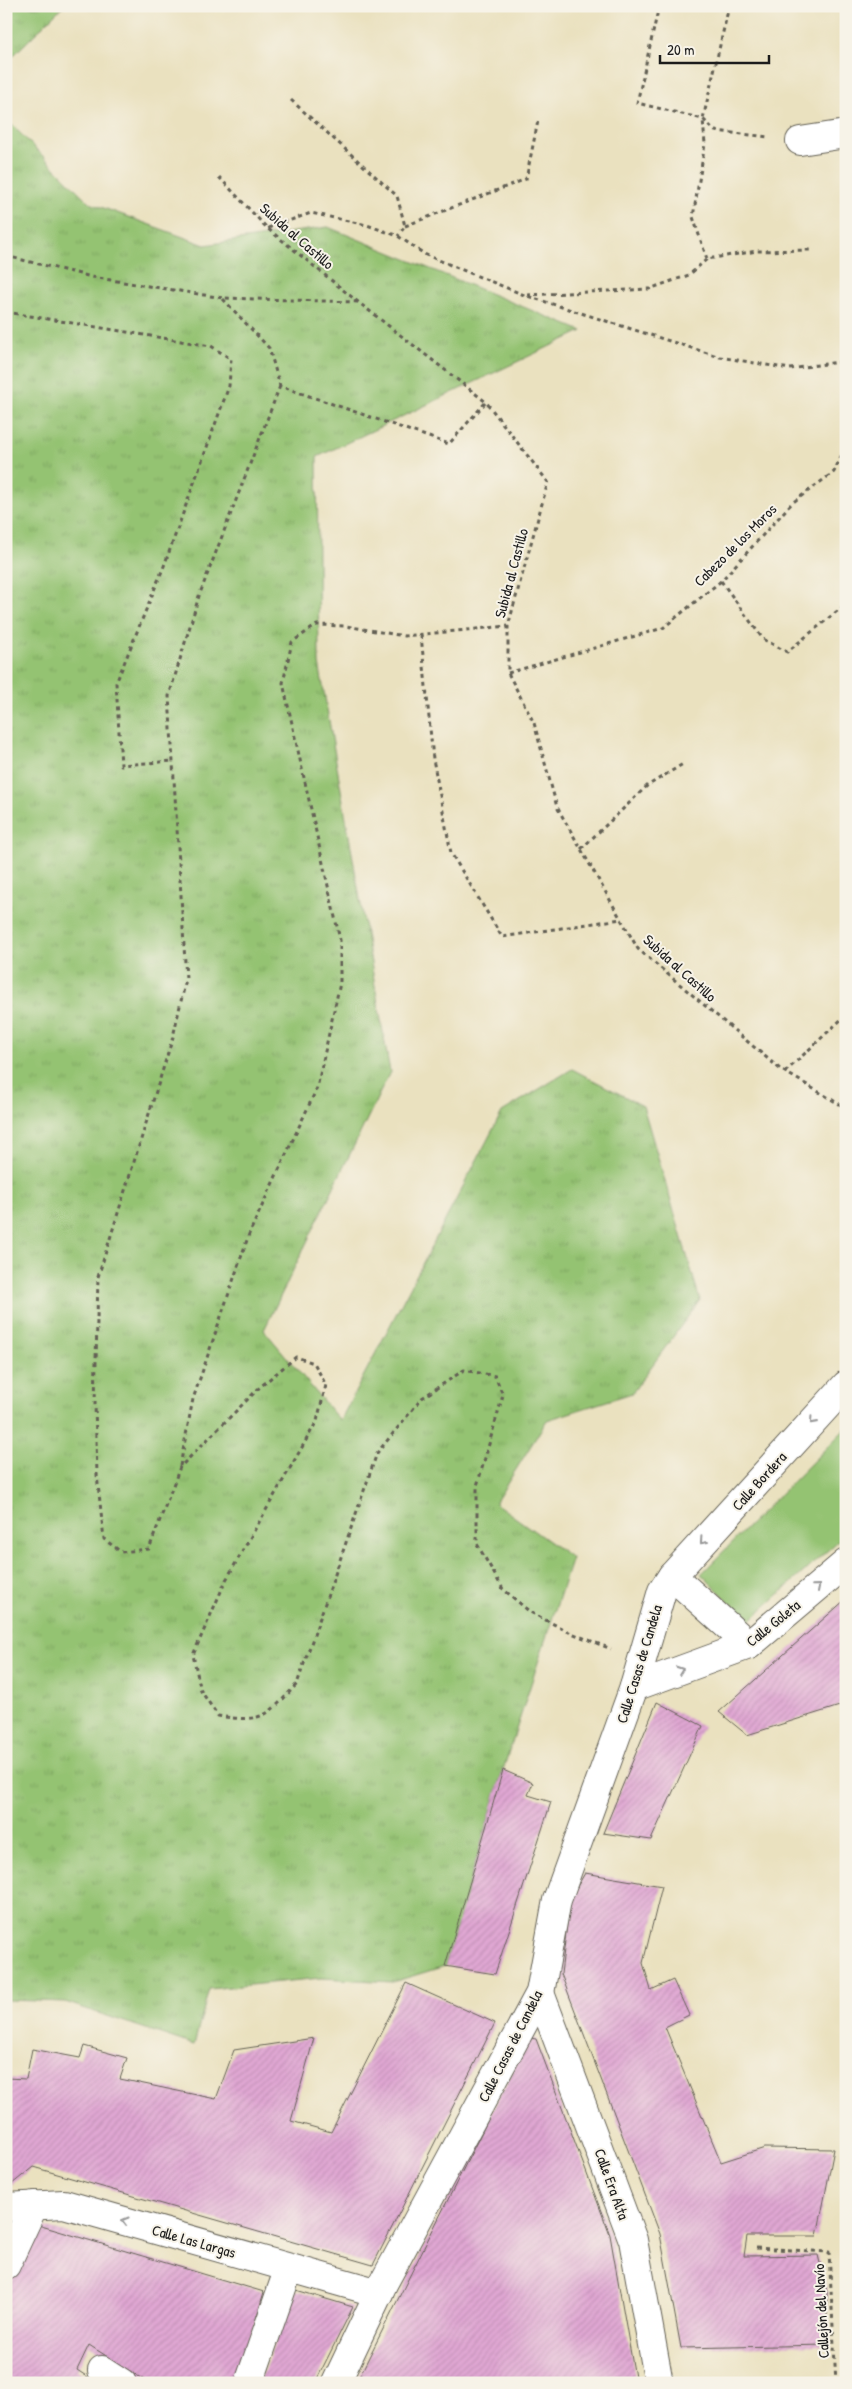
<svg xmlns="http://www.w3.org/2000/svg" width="852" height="2389" viewBox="0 0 852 2389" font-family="'Patrick Hand',sans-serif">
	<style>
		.grass { fill: url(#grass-tufts); stroke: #587047 }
		.park { fill: #94c372; stroke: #587047 }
		.building { fill: url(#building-hatch) }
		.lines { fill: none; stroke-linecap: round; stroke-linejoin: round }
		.street-casing { stroke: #646155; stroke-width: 30 }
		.path { stroke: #646155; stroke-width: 3; stroke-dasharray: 4 4; stroke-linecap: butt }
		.street { stroke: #fff; stroke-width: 28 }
		.oneway { stroke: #999 }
		.labels { text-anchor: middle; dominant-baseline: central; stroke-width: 4; stroke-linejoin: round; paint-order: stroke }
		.street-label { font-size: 15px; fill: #1c1c1c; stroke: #f7f3e8 }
	</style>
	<defs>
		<pattern id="grass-tufts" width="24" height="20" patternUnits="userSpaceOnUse" patternTransform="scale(1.25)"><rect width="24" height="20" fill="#94c372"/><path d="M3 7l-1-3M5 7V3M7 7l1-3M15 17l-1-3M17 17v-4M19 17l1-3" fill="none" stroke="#7fa762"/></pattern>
		<pattern id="building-hatch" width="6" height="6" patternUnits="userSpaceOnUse" patternTransform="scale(1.25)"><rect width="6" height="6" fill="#e0a7d3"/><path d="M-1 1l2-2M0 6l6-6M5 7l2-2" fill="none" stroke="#c08fb5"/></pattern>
	</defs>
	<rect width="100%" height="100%" fill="#f7f3e8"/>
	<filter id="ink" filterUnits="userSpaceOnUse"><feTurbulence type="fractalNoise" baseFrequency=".02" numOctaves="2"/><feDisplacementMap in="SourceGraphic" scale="10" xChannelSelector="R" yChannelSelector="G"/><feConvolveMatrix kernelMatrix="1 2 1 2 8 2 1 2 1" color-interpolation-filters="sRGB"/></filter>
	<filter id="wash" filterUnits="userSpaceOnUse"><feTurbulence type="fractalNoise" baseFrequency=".0096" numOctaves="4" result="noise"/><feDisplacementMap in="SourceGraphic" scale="20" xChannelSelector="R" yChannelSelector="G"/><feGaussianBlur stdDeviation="1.12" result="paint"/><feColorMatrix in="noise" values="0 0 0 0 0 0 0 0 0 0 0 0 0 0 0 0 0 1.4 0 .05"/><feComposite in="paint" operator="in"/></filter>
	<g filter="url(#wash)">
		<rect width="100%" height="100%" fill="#eae1bf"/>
		<g class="grass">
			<polygon points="6,6 63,6 6,63"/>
			<polygon points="6,119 90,203 205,245 328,227 582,331 317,457 319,663 390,1072 264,1330 340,1421 502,1112 572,1069 643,1106 700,1300 632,1393 547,1420 495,1503 572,1558 503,1770 445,1966 393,1982 321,1978 209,1989 194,2045 65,2002 6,2000"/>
		</g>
		<polygon class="park" points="846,1428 846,1534 749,1621 701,1574"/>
		<g id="blocks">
			<g class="building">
				<polygon points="846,1599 846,1704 747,1735 719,1712"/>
				<polygon points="657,1702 703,1726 651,1840 603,1833"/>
				<polygon points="503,1770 533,1783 528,1795 551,1802 495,1974 445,1966"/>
				<polygon points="585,1873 662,1886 643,1963 651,1990 673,1980 689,2015 665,2027 721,2162 765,2148 834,2149 817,2236 747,2236 744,2256 818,2255 827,2292 827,2345 681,2348 660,2234 561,1974 570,1899"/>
				<polygon points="406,1983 495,2023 373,2265 33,2167 6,2189 6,2078 26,2079 32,2049 80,2058 84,2046 127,2058 120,2079 216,2099 234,2050 314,2038 291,2121 331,2132"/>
				<polygon points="529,2038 536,2039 610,2235 636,2383 356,2383"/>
				<polygon points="38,2225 264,2292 237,2383 149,2383 89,2345 77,2370 97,2383 6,2383 6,2286"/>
				<polygon points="296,2290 353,2307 315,2383 259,2383"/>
			</g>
		</g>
	</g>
	<g filter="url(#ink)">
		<use href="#blocks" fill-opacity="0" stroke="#646155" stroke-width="1"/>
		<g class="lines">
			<g class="street-casing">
				<g id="street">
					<polyline points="800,141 846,134"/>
					<polyline points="672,1576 749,1645"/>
					<polyline points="634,1687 749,1645 846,1563"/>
					<polyline points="540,1993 633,2240 659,2383"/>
					<polyline points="6,2207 64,2204 379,2293"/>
					<polyline points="6,2265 34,2205"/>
					<polyline points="102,2370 122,2383"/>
					<polyline points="249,2383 289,2268"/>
					<polyline points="336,2383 384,2282 540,1993 557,1900 634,1687 662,1591 672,1576 846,1385"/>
				</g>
			</g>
			<g class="path">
				<polyline points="659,6 637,103 703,119 715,131 769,137"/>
				<polyline points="291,100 397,196 405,226 398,236"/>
				<polyline points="219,177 267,228 358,302 486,402 548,482 508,626 508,673 534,723 557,807 638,949 780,1069 846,1108"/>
				<polyline points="405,226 526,179 538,121"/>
				<polyline points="268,228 311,213 367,225 398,236 426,255 524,295 720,357 790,369 846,361"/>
				<polyline points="6,256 92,277 223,298 358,302"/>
				<polyline points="707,259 693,217 705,144 703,119 729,6"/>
				<polyline points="527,295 649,289 689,275 707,259 757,251 812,250"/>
				<polyline points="223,299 269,348 280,386 449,444 486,402"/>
				<polyline points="6,312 211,346 231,359 229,386 164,566 116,683 121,765 173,761"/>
				<path d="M 280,386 L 199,596 L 169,696 L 186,979 L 173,1037 L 98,1277 L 95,1404 L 97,1475 L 104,1539 L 121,1552 L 149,1549 L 180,1467 L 260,1387 L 296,1357 L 314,1363 L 326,1385 L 317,1421 L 226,1580 L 193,1655 L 201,1691 L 218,1716 C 265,1723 267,1716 297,1684 L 377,1453 L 422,1398 L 464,1370 L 495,1376 L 503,1395 L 477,1486 L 477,1544 L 503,1589 L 530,1612 L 569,1632 L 611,1649"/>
				<polyline points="721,581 763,639 787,652 846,604"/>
				<polyline points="421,635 433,759 451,853 502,937 621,919"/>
				<polyline points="508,673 663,628 721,581 792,503 834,472 846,445"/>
				<polyline points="581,849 647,786 683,764"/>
				<polyline points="785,1072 846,1015"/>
				<polyline points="180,1466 193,1399 249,1234 317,1088 340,983 340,940 283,683 292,642 317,625 346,626 404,636 508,626"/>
				<polyline points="756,2248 829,2252 836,2383"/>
			</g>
			<use href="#street" class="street"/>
		</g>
		<defs><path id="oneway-chevron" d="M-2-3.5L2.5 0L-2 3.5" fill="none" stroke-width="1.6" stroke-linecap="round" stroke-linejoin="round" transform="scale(1.25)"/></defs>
		<g class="oneway">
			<use href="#oneway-chevron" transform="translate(813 1421) rotate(132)"/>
			<use href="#oneway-chevron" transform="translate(703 1541) rotate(132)"/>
			<use href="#oneway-chevron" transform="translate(817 1587) rotate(-41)"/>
			<use href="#oneway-chevron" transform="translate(680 1670) rotate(-20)"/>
			<use href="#oneway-chevron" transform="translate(125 2221) rotate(-164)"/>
		</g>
	</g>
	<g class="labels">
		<g class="street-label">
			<text transform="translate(297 236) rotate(41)">Subida al Castillo</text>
			<text transform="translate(735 545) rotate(-45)">Cabezo de los Moros</text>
			<text transform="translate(511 573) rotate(-75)">Subida al Castillo</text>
			<text transform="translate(680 968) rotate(42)">Subida al Castillo</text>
			<text transform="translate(759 1481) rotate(-48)">Calle Bordera</text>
			<text transform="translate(773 1623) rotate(-39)">Calle Goleta</text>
			<text transform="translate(639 1664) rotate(-73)">Calle Casas de Candela</text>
			<text transform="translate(510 2046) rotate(-63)">Calle Casas de Candela</text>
			<text transform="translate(612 2184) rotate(70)">Calle Era Alta</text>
			<text transform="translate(194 2241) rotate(16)">Calle Las Largas</text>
			<text transform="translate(821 2311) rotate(-93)">Callejón del Navío</text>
		</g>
	</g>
	<rect width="852" height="2389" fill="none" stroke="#f7f3e8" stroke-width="25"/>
	<path d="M660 55v8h109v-8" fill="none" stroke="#1c1c1c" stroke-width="2.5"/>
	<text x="667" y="55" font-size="15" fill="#1c1c1c" stroke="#f7f3e8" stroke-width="4" paint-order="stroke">20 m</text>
</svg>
